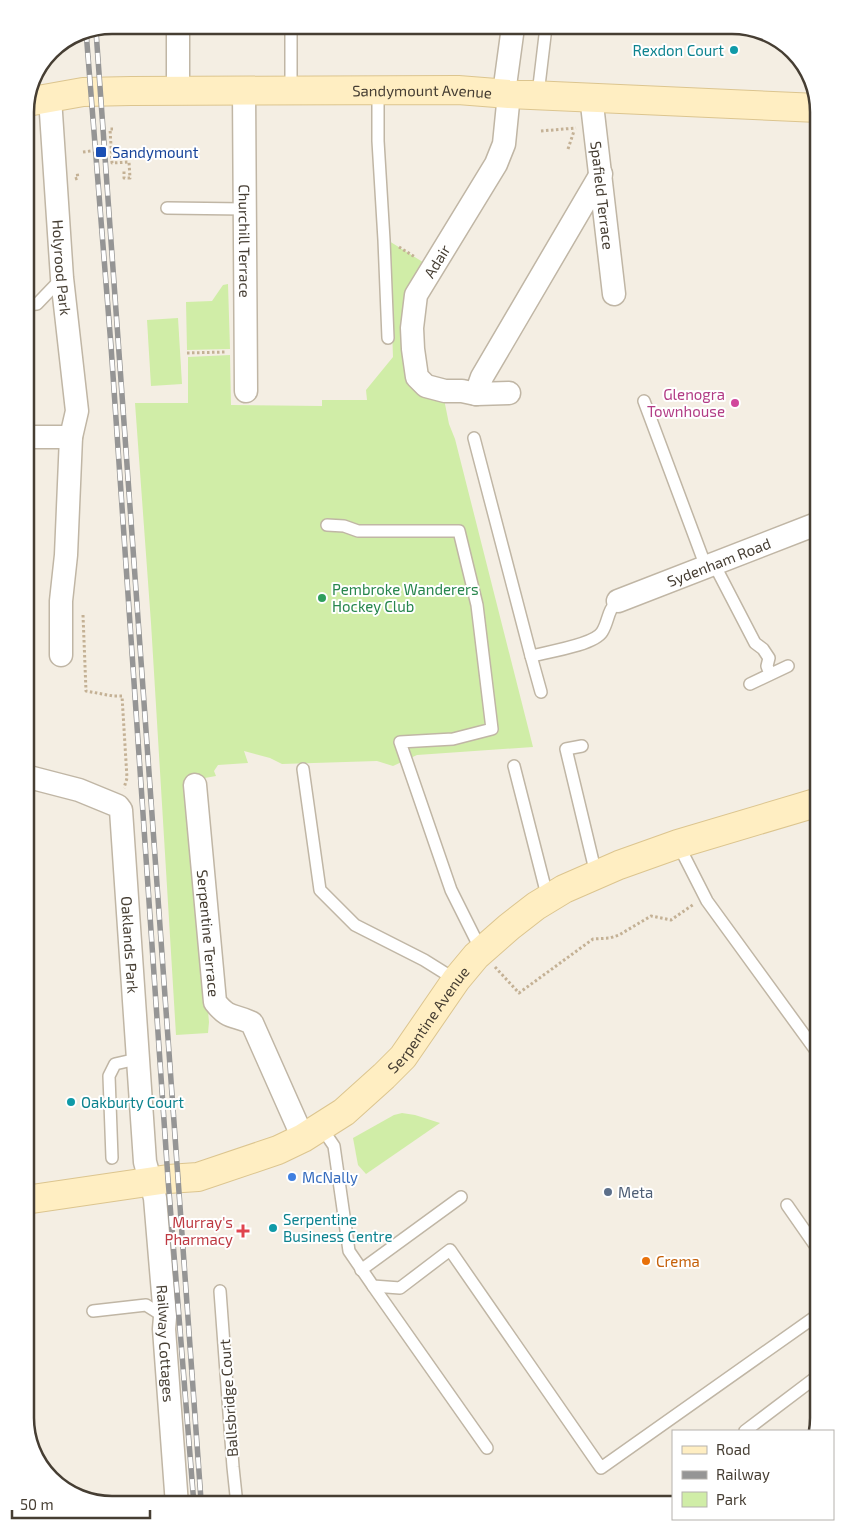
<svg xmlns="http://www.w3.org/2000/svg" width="844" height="1530" viewBox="0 0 844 1530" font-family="'Exo 2',sans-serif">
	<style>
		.green { fill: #d0eda7 }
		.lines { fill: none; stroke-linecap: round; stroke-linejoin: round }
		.lane-casing { stroke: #c0b6a5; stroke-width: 14 }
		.street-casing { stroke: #c0b6a5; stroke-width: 25 }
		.secondary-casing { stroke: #dcc58f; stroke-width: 30 }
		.path { stroke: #c4b195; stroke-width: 3; stroke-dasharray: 2.5 2.5; stroke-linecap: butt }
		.lane { stroke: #fff; stroke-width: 11 }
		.street { stroke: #fff; stroke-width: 22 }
		.secondary { stroke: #ffeec2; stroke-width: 28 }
		.rail-casing { stroke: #959595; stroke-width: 5.5 }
		.rail { stroke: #fff; stroke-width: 4; stroke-dasharray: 11; stroke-linecap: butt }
		.culture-dot { fill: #0f9aa8; stroke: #fff; stroke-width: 2 }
		.transit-dot { fill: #1a4fb4; stroke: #fff; stroke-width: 2 }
		.hotel-dot { fill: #d1479c; stroke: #fff; stroke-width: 2 }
		.leisure-dot { fill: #2e9e5b; stroke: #fff; stroke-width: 2 }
		.shop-dot { fill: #3f7fe0; stroke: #fff; stroke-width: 2 }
		.service-dot { fill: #5c6f8a; stroke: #fff; stroke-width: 2 }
		.health-dot { fill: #e0444e; stroke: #fff; stroke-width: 2 }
		.food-dot { fill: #e8710a; stroke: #fff; stroke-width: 2 }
		.labels { text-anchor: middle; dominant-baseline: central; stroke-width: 4; stroke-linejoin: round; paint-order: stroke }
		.culture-label { font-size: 15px; fill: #0d838f; stroke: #fff; text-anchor: start }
		.street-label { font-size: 15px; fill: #463e33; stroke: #fff }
		.transit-label { font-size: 15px; fill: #164399; stroke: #fff; text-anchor: start }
		.hotel-label { font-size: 15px; fill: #b23c85; stroke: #fff; text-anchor: end }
		.leisure-label { font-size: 15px; fill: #27864d; stroke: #fff; text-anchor: start }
		.shop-label { font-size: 15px; fill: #366cbe; stroke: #fff; text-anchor: start }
		.service-label { font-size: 15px; fill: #4e5e75; stroke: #fff; text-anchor: start }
		.health-label { font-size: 15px; fill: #be3a42; stroke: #fff; text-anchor: end }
		.food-label { font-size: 15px; fill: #c56008; stroke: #fff; text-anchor: start }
		.rim { fill: none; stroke: #463e33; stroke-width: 2.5 }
	</style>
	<rect width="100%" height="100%" fill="#f4eee3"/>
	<g class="green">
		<polygon points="389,241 426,264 407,363 444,399 449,424 455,439 533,747 417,755 393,766 377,761 282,764 270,758 244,751 248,763 218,765 214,771 216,776 188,781 209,1022 208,1033 176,1035 151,623 135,403 188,403 188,357 230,355 231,405 322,406 322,400 367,400 366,390 393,357"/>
		<polygon points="228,284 230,349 187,350 186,302 212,301 223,285"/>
		<polygon points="178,318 182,384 151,386 147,320"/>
		<polygon points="402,1113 415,1115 440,1123 366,1174 358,1165 353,1138 394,1115"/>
	</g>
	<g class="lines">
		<g class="lane-casing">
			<g id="lane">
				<polyline points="291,29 291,89"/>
				<polyline points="378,90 378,141 384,240 388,338"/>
				<polyline points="538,94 546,27"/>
				<polyline points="167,208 244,209"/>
				<polyline points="25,305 37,304 62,278"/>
				<polyline points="644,401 706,567"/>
				<path d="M 474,438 L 531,656 C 547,652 594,645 602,632 C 609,621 607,610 618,601"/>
				<polyline points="327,525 344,526 358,531 459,531 477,605 492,729 453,739 400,742 451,890 482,952"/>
				<polyline points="714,564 755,643 763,649 769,658 767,666 770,674"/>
				<polyline points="531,656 541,692"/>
				<polyline points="750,684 788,666"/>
				<polyline points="582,746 566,749 596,874"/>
				<polyline points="514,766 548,899"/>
				<polyline points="303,769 320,890 355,925 424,960 456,980"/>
				<polyline points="678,844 707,901 819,1055"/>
				<polyline points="321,1127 334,1146 349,1251 373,1286 400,1288 450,1250 601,1468 819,1314"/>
				<polyline points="112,1158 109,1076 115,1064 137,1059"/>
				<polyline points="787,1205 819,1251"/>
				<polyline points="361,1270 461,1197"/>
				<polyline points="373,1286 487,1448"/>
				<polyline points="220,1291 233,1467 237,1505"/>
				<polyline points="93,1311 146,1305 165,1317"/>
				<polyline points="745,1431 819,1375"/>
			</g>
		</g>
		<g class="street-casing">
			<g id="street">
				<polyline points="178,31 178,90"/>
				<path id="s1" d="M 244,90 L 246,391"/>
				<polyline points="504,93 513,27"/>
				<path id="s2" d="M 591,96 L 614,294"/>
				<path id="s3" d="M 50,98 L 62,278 L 77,411 L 71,437 L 66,555 L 61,601 L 61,655"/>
				<path id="s4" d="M 509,393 L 476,394 L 462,391 L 445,391 L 426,386 L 417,377 L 413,349 L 412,328 L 416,295 L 496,164 L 504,144 L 509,94"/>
				<polyline points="476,394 482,377 601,174"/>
				<polyline points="25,437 71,437"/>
				<path id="s5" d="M 618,601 L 819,523"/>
				<path id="s6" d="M 25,776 L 79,790 L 118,806 L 121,810 L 145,1162 L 155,1198 L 165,1317 L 164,1329 L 177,1505"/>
				<path id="s7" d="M 195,785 L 215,1002 C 229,1020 234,1014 252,1023 L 303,1138"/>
			</g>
		</g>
		<g class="secondary-casing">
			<g id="secondary">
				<path id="s8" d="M 27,102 L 83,92 L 131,91 L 458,90 L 509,94 L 818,108"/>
				<path id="s9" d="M 25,1200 L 168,1179 L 198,1177 L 278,1150 L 303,1138 L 344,1112 L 384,1076 L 403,1057 L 456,980 L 476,956 L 509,927 L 536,906 L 564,889 L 619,865 L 678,844 L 819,802"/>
			</g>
		</g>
		<g class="path">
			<polyline points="113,129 110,129 112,163 129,162 130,178 124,178 124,170"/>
			<polyline points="541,131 576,128"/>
			<polyline points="568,149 574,131"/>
			<polyline points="83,152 91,151"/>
			<polyline points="75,179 78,178 77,172"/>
			<polyline points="399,247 415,257"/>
			<polyline points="187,353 226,352"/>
			<polyline points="83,615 86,691 113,696 122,696 127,778 124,788"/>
			<polyline points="495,967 519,993 593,939 610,938 619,935 651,916 671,920 694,904"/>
		</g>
		<use href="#lane" class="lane"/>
		<use href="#street" class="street"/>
		<use href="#secondary" class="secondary"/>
		<g class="rail-casing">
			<g id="rail">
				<polyline points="86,31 111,346 168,1179 194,1505"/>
				<polyline points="96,31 201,1500"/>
			</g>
		</g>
		<use href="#rail" class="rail"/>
	</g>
	<g class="culture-dot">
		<circle cx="734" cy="50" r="5"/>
		<circle cx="71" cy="1102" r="5"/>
		<circle cx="273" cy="1228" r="5"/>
	</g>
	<rect class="transit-dot" x="95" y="146" width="12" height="12" rx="2.5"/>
	<circle class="hotel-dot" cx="735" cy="403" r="5"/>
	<circle class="leisure-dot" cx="322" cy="598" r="5"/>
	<circle class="shop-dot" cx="292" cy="1177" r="5"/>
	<circle class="service-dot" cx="608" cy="1192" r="5"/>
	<path class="health-dot" d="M240.5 1223.5h5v5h5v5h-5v5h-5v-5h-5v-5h5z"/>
	<circle class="food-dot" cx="646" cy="1261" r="5"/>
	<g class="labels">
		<g class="culture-label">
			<text x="724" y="50" text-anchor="end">Rexdon Court</text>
			<text x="81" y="1102">Oakburty Court</text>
			<text x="283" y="1219">Serpentine<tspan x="283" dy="17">Business Centre</tspan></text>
		</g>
		<g class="street-label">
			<text stroke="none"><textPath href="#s8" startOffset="396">Sandymount Avenue</textPath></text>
			<text stroke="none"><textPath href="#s2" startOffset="100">Spafield Terrace</textPath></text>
			<text stroke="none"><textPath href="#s1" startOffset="151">Churchill Terrace</textPath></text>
			<text stroke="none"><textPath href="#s4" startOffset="219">Adair</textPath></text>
			<text stroke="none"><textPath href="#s3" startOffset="170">Holyrood Park</textPath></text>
			<text stroke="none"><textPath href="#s5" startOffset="108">Sydenham Road</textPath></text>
			<text stroke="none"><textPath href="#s7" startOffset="149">Serpentine Terrace</textPath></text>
			<text stroke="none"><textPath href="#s6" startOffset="238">Oaklands Park</textPath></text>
			<text stroke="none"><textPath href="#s9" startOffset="461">Serpentine Avenue</textPath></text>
			<text stroke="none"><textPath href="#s6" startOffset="639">Railway Cottages</textPath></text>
			<text transform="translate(228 1398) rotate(-94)">Ballsbridge Court</text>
		</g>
		<g class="transit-label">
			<text x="112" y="152">Sandymount</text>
		</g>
		<g class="hotel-label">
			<text x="725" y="394">Glenogra<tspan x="725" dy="17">Townhouse</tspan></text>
		</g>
		<g class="leisure-label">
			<text x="332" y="589">Pembroke Wanderers<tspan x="332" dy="17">Hockey Club</tspan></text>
		</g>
		<g class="shop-label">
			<text x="302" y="1177">McNally</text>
		</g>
		<g class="service-label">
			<text x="618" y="1192">Meta</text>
		</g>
		<g class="health-label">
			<text x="233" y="1222">Murray's<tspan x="233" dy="17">Pharmacy</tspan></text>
		</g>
		<g class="food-label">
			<text x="656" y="1261">Crema</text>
		</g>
	</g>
	<path d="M0 0H844V1530H0ZM112 34H732A78 78 0 0 1 810 112V1418A78 78 0 0 1 732 1496H112A78 78 0 0 1 34 1418V112A78 78 0 0 1 112 34Z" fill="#fff" fill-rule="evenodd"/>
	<path class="rim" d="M112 34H732A78 78 0 0 1 810 112V1418A78 78 0 0 1 732 1496H112A78 78 0 0 1 34 1418V112A78 78 0 0 1 112 34Z"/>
	<rect x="672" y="1430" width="162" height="90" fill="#ffffff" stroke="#b5b2ad"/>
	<rect x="682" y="1446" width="25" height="8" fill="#ffeec2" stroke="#b5b2ad"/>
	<text x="716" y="1455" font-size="15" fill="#463e33">Road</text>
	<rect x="682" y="1471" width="25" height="8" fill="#959595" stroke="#b5b2ad"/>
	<text x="716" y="1480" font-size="15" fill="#463e33">Railway</text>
	<rect x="682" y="1492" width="25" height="15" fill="#d0eda7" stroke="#b5b2ad"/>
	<text x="716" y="1505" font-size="15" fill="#463e33">Park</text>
	<path d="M12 1510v8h138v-8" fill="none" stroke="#463e33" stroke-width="2.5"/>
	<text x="20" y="1510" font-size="15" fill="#463e33" stroke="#ffffff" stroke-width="4" paint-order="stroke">50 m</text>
</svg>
